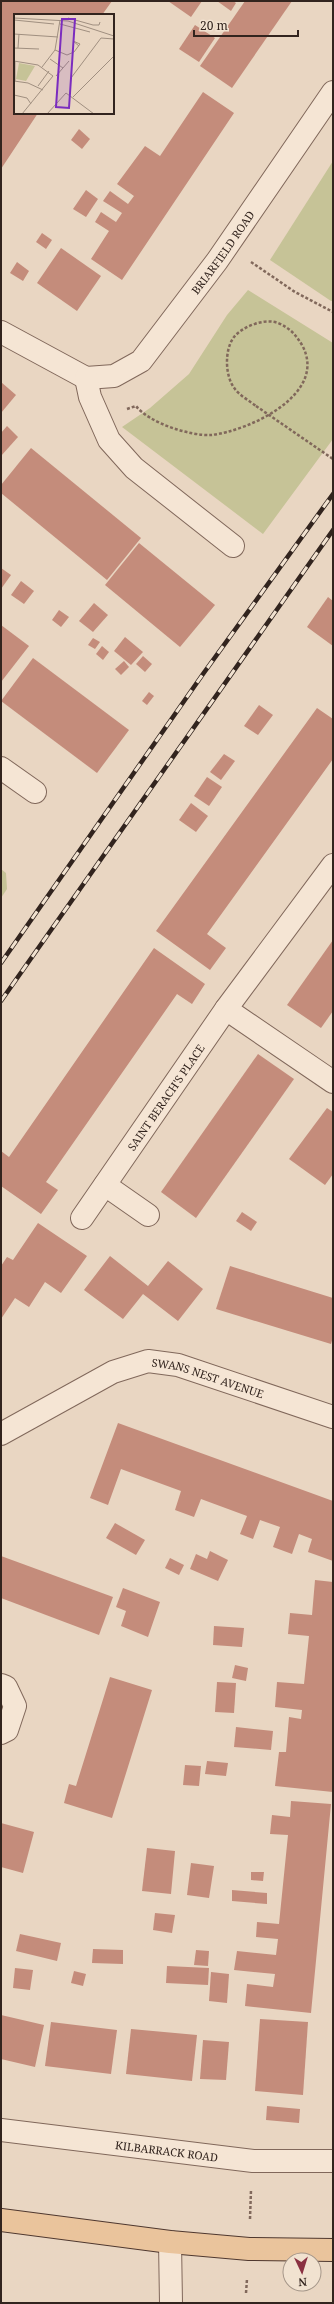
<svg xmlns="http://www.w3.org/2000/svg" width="334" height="2304" viewBox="0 0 334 2304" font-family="'Noto Serif',serif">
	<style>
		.green { fill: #c6c397 }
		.building { fill: #c48c7b }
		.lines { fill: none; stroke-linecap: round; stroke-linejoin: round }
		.minor-casing { stroke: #81685b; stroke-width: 24 }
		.major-casing { stroke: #4f382f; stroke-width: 24 }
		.path { stroke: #81685b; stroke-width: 2.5; stroke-dasharray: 3 2; stroke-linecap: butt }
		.minor { stroke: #f5e5d4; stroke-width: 22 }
		.major { stroke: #eac49c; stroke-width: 22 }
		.rail-casing { stroke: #32241e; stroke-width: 4.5 }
		.rail { stroke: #f1e2d0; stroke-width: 3; stroke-dasharray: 9; stroke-linecap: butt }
		.path-bridge { stroke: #81685b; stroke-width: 2.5; stroke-dasharray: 3 2; stroke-linecap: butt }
		.labels { text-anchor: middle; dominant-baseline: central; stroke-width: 4; stroke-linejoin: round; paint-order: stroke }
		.street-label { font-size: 11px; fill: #32241e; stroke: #f1e2d0 }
		.inset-road { fill: none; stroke: #a08f80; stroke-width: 1 }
		.view { fill: #7b2cbf; fill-opacity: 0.15; stroke: #7b2cbf; stroke-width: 2 }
		.inset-edge { fill: none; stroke: #32241e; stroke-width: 2 }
	</style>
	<rect width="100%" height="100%" fill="#e9d6c2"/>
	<g class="green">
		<polygon points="333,161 333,301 331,301 270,260"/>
		<polygon points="248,290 333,343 333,439 263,534 122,427 150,408 189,374 227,315"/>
		<polygon points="1,869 6,873 7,889 1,898"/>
	</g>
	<g class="building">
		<polygon points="1,1 112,1 102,15 15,15 15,113 38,113 1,169"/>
		<polygon points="168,1 202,1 191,17"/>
		<polygon points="217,1 233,1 236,3 231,11"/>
		<polygon points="245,1 292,1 232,88 200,66"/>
		<polygon points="195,25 215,38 199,62 179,49"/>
		<polygon points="203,92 234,113 122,280 91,259 109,231 95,222 101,212 116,222 122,213 103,201 110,191 128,204 134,196 117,184 145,146 160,156"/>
		<polygon points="79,129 90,139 82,149 71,140"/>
		<polygon points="86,190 98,199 86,217 73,209"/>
		<polygon points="42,233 52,240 46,249 36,242"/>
		<polygon points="61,248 101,276 77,311 37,283"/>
		<polygon points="17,262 29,271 23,281 10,273"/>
		<polygon points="1,382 16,395 1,413"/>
		<polygon points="7,426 18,437 1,456 1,433"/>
		<polygon points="31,448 141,538 107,580 1,493 1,485"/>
		<polygon points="139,543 215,605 180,647 105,585"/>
		<polygon points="1,568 11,575 1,589"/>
		<polygon points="21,581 34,591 24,604 11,595"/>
		<polygon points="328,597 333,601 333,646 307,627"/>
		<polygon points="94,603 108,615 93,632 79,621"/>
		<polygon points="59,610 69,617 61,627 52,620"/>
		<polygon points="1,625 29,646 1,682"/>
		<polygon points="125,637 143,652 131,665 114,651"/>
		<polygon points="93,638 100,642 95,649 88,645"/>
		<polygon points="102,646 109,652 103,660 96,654"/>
		<polygon points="143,656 152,664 145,672 136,664"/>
		<polygon points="33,658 129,730 97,773 1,701"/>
		<polygon points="124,661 129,667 121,675 115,669"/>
		<polygon points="149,692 154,696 147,705 142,701"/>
		<polygon points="259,705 273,715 258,735 244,726"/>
		<polygon points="317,708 333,719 333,759 207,934 226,948 210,970 156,931"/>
		<polygon points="224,754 235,761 221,780 210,772"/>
		<polygon points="207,777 222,787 209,806 194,796"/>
		<polygon points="191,803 208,816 196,832 179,820"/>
		<polygon points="333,940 333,1011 321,1028 287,1005"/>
		<polygon points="154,948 205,984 192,1004 177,994 46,1182 58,1190 41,1214 1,1186 1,1151 9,1157"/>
		<polygon points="258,1054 294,1079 196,1218 161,1192"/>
		<polygon points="327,1108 333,1112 333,1174 325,1185 289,1159"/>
		<polygon points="242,1212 257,1222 251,1231 236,1221"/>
		<polygon points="38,1223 87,1256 61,1293 45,1282 29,1307 15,1298 1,1319 1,1266 7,1257 13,1260"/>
		<polygon points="110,1256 148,1286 168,1261 203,1289 178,1321 143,1294 123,1319 84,1290"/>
		<polygon points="230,1266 333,1298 333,1337 331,1344 216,1309"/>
		<polygon points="118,1423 333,1501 333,1561 308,1552 312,1539 299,1534 292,1554 273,1547 280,1527 260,1520 253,1539 240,1534 247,1516 201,1499 194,1517 175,1510 181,1491 121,1469 108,1505 90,1498"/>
		<polygon points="115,1523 145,1540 136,1555 106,1538"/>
		<polygon points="210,1551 228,1560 218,1581 190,1569 196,1554 207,1559"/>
		<polygon points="1,1556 113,1597 99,1635 1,1598"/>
		<polygon points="170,1558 184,1565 179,1575 165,1568"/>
		<polygon points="315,1580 333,1582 333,1792 275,1786 279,1752 286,1752 289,1717 301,1719 302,1710 275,1707 277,1682 304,1684 309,1636 288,1634 290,1613 312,1615"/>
		<polygon points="123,1588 160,1602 148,1637 121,1626 126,1611 116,1607"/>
		<polygon points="214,1626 244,1628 242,1647 213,1645"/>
		<polygon points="235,1665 248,1668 246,1681 232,1678"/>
		<polygon points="110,1677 152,1690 112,1818 64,1803 69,1784 76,1786"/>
		<polygon points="217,1682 236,1683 234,1713 215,1712"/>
		<polygon points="236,1727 273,1731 271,1750 234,1747"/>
		<polygon points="207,1761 228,1763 226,1776 205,1774"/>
		<polygon points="185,1765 201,1766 199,1786 183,1785"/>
		<polygon points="291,1801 331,1804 311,2013 245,2006 247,1984 273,1987 275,1974 234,1970 237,1951 276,1955 278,1939 256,1937 257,1922 279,1924 288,1835 270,1834 272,1815 290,1817"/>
		<polygon points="1,1823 34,1832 23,1873 1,1867"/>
		<polygon points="147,1848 175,1851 171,1894 142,1891"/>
		<polygon points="191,1863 214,1866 209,1898 187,1895"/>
		<polygon points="251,1872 264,1872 263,1881 251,1880"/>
		<polygon points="232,1890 267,1893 267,1904 232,1901"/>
		<polygon points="155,1913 175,1915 172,1933 153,1930"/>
		<polygon points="20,1934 61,1943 57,1961 16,1951"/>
		<polygon points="93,1949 123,1950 123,1964 92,1963"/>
		<polygon points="196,1950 209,1951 208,1966 194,1965"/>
		<polygon points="167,1966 209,1968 208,1985 166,1983"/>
		<polygon points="15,1968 33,1970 30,1990 13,1988"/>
		<polygon points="74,1971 86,1974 83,1986 71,1983"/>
		<polygon points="211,1972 229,1974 227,2003 209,2001"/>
		<polygon points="1,2015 44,2025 35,2067 1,2059"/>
		<polygon points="260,2019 308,2022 303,2095 255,2091"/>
		<polygon points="51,2022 117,2030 111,2074 45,2066"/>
		<polygon points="131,2029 197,2035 192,2081 126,2074"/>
		<polygon points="203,2040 229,2042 226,2080 200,2079"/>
		<polygon points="267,2106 300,2109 299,2123 266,2120"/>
	</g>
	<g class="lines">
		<g class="minor-casing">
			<g id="minor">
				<polyline points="1,332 86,378"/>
				<path id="s1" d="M 86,378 L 114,376 L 141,361 L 217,261 L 333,92"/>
				<polyline points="86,378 90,397 109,440 134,468 233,546"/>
				<polyline points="1,768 35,792"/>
				<polyline points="226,1009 333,1082"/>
				<polyline points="105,1185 148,1215"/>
				<path id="s2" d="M 82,1218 L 226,1009 L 333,865"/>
				<path id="s3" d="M 1,1434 L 113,1372 L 148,1361 L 178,1365 L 333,1417"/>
				<polyline points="1,1685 6,1687 15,1706 7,1730 1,1733"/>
				<path id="s4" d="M 1,2130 L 253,2161 L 333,2161"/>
				<polyline points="170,2242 171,2303"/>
			</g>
		</g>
		<g class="major-casing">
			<polyline id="major" points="1,2220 170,2242 249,2249 333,2250"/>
		</g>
		<g class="path">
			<polyline points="251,262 295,292 333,312"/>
			<path d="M 127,409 L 136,406 C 149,423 190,436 211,435 C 249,431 329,394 302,345 C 296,335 290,328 278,323 C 265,318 243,326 234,337 C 224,350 225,377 235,389 C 240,396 250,401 256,406"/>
			<polyline points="250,2219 251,2190"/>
			<polyline points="246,2293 247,2279"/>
		</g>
		<use href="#minor" class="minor"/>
		<use href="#major" class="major"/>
		<g class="rail-casing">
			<g id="rail">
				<polyline points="1,963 203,674 333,494"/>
				<polyline points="1,1001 333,530"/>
			</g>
		</g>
		<use href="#rail" class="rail"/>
		<polyline class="path-bridge" points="256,406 333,459"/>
	</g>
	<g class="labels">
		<g class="street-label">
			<text stroke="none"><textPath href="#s1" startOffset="195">BRIARFIELD ROAD</textPath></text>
			<text stroke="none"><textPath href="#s2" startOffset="147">SAINT BERACH'S PLACE</textPath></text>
			<text stroke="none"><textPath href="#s3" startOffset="227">SWANS NEST AVENUE</textPath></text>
			<text stroke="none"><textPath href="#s4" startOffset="167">KILBARRACK ROAD</textPath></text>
		</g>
	</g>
	<g transform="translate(14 14)">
		<rect width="100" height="100" fill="#e9d6c2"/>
		<path d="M 5,49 L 21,52 L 12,67 L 2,65 Z" fill="#c6c397"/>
		<path class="inset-road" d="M 19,0 L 41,0M 0,4 L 54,7 L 100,22M 54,4 L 79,11 L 85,11 L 86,8M 0,6 L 40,10M 46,10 L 76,18M 0,20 L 44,23M 0,34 L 25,35M 4,34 L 5,20M 41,36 L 53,41 L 60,38 L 66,30 L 59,27 L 65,32M 36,45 L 49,54M 0,47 L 24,51 L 39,62 L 8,100M 28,53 L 41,36 L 46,6M 42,62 L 55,47M 57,64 L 87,24 L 100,25M 0,67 L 14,69 L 29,76M 1,67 L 1,47M 24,72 L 35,57M 52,79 L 80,100M 0,81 L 13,84 L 17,90M 59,83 L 100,42M 33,100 L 52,79"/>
		<path class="view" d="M 48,5 L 61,5 L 55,94 L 42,93 Z"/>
		<rect width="100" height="100" class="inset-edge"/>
	</g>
	<rect width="334" height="2304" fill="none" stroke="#32241e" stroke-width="4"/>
	<g transform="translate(302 2272) rotate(176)"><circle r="19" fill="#f1e2d0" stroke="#a59689"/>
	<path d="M0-3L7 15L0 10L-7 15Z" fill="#8a3041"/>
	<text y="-6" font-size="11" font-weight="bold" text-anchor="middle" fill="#32241e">N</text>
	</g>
	<path d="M194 30v6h104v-6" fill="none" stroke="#32241e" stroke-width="2"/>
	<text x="200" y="30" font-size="12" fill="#32241e" stroke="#f1e2d0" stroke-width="3" paint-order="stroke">20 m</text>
</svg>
